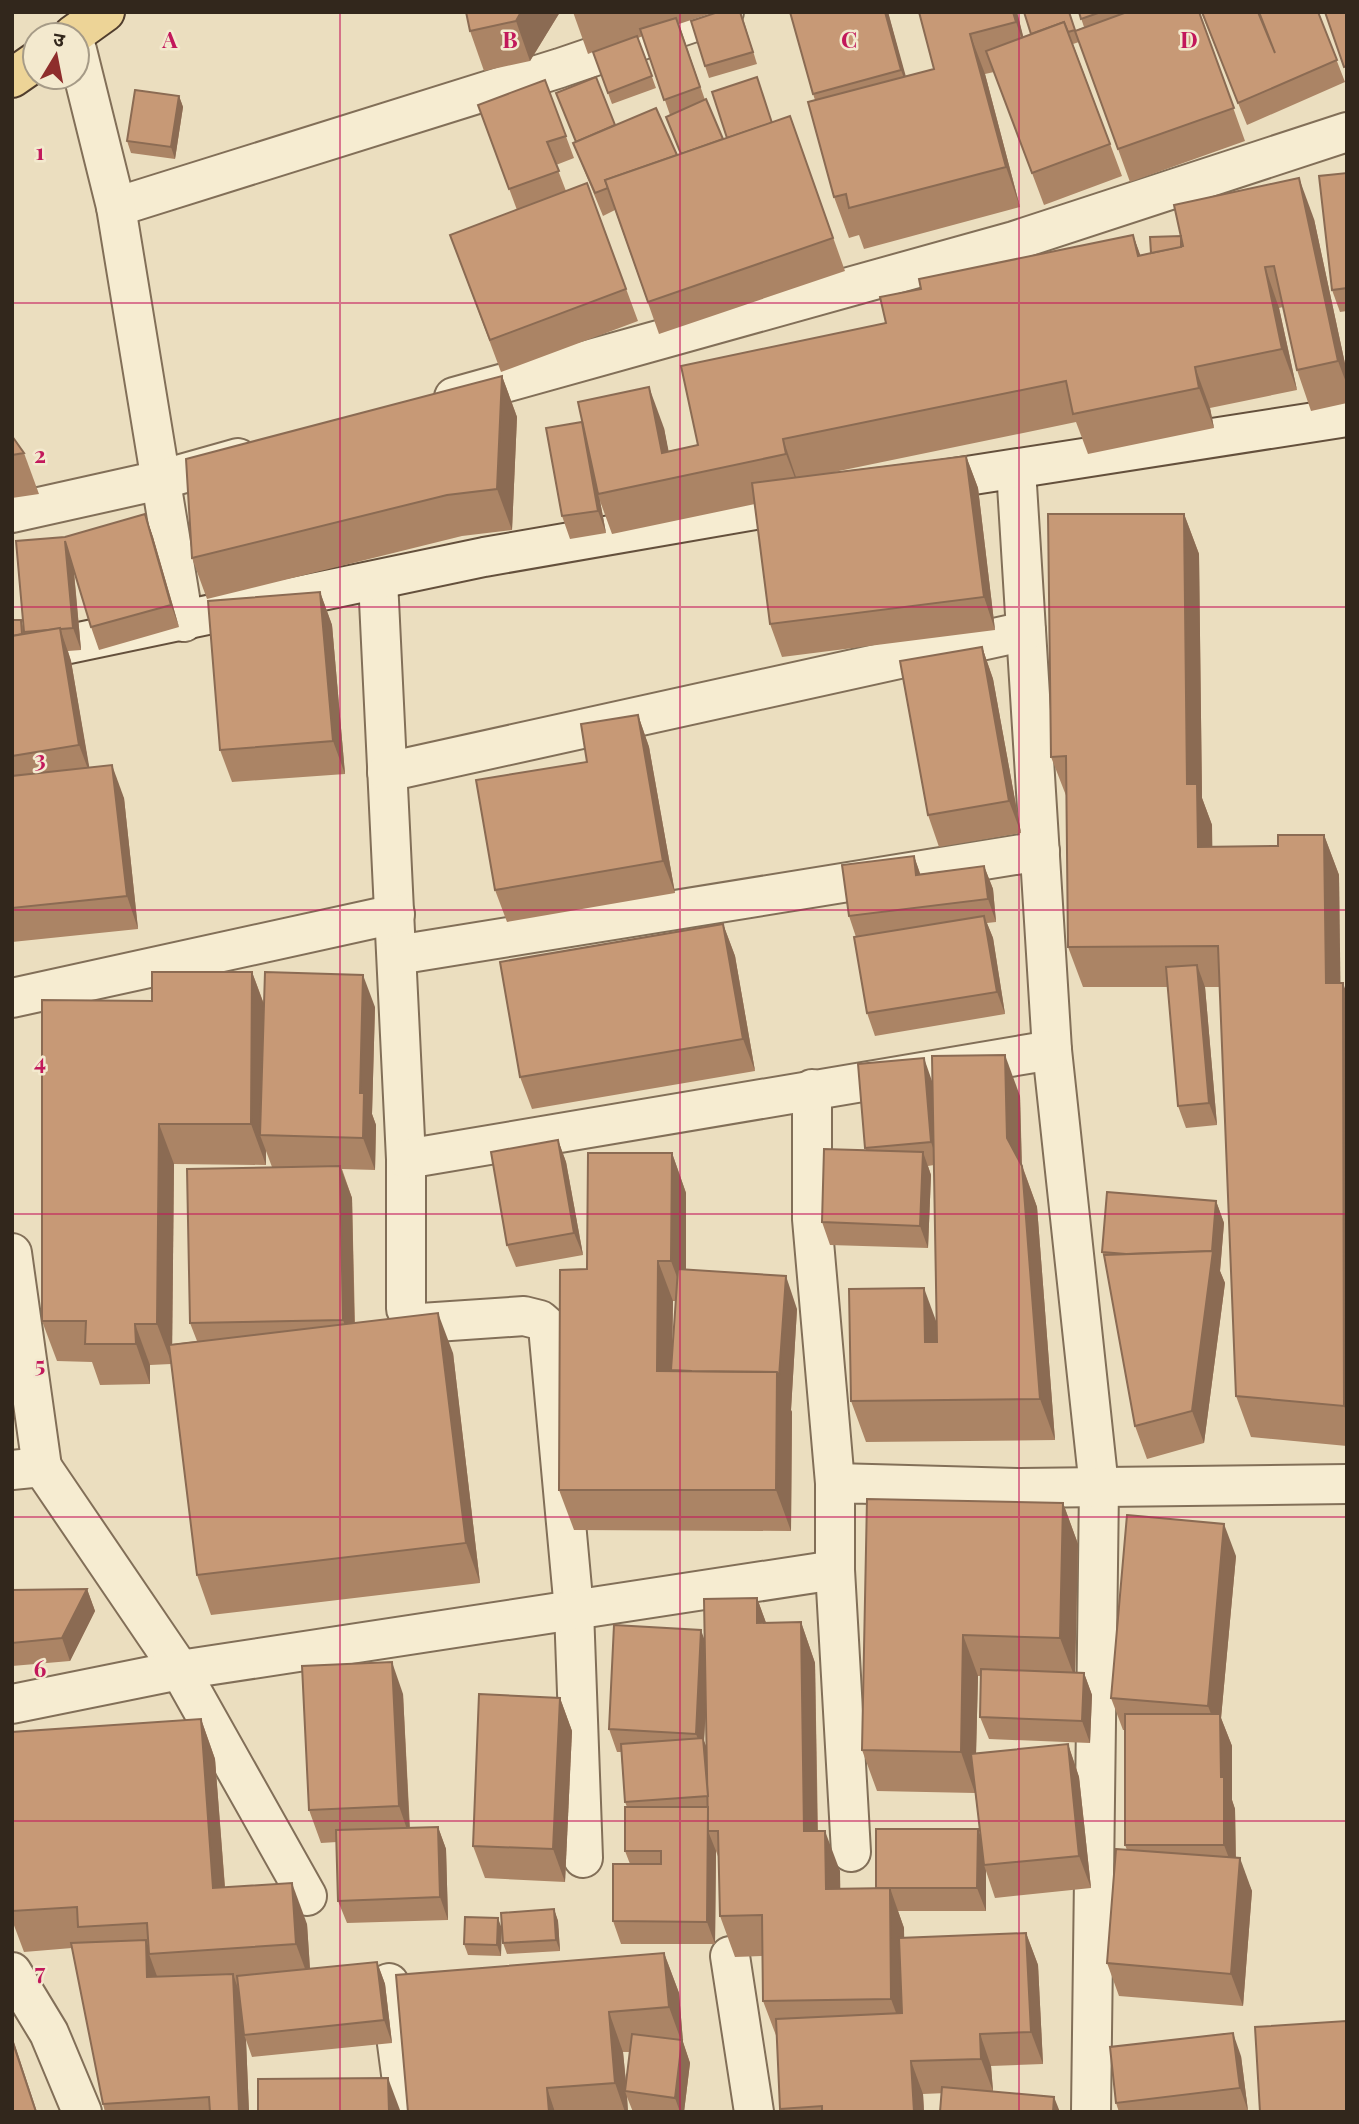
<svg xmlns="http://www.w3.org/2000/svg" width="1359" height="2124" viewBox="0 0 1359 2124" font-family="'Playfair Display','Noto Sans Devanagari',serif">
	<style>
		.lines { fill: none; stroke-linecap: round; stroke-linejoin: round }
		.street-casing { stroke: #826f58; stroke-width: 42 }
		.secondary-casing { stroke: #64503c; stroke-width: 42 }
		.primary-casing { stroke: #503d2d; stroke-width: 42 }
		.street { stroke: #f6ecd1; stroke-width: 38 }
		.secondary { stroke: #f6ecd1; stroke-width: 38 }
		.primary { stroke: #edd497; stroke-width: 38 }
		.wall { fill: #ab8465; fill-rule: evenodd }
		.shaded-wall { fill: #8b6b53 }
		.building { fill: #c79976; stroke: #8b6b53; stroke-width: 2 }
		.grid { fill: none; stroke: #c2185b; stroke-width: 2; stroke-opacity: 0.55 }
		.grid-label { font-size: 23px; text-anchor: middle; font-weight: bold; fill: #c2185b; stroke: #f3e9ce; stroke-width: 5; stroke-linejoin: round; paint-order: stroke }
	</style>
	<rect width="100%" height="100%" fill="#ebdebf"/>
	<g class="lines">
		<g class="street-casing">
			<g id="street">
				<polyline points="77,50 116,207 560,68 724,12"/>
				<polyline points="116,207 184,622"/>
				<polyline points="454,397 1014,241 1347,132"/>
				<polyline points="1016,469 1052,1050 1099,1487 1091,2112"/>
				<polyline points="12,513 160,480 238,458"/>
				<polyline points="378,580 406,1159 406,1309 412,1319 421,1323 524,1316 540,1320 548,1327 574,1610 583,1858"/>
				<polyline points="387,772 1026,631"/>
				<polyline points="397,955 1040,851"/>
				<polyline points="12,998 395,914"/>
				<polyline points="812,1089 812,1219 835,1483"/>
				<polyline points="406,1159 1052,1050"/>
				<polyline points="12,1253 42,1467"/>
				<polyline points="12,1470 42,1467 180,1670 307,1896"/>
				<polyline points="835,1570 851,1852"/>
				<polyline points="12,1704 180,1670 835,1570 835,1483 1020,1488 1347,1484"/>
				<polyline points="730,1956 754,2112"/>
				<polyline points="12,1972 49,2033 82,2112"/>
				<polyline points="389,1983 406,2112"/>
			</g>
		</g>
		<g class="secondary-casing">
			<g id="secondary">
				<polyline points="922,483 1347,417"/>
				<polyline points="12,656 484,557 807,501"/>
			</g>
		</g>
		<g class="primary-casing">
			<g id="primary">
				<polyline points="73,35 105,12"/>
				<polyline points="12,78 35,62"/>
			</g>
		</g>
		<use href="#street" class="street"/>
		<use href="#secondary" class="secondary"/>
		<use href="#primary" class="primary"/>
	</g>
	<g class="wall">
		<polygon points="466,12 560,12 530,61 484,71 470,31"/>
		<polygon points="573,12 715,12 679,24 705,100 723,139 790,116 845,271 659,334 615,210 603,216 573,143 615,125 676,155 681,154 666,117 670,115 643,36 638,38 656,88 612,104 593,52 588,54"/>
		<polygon points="741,12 757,64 709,78 705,66"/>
		<polygon points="888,12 905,76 934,69 919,12 1017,12 1023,37 1076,30 1084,27 1079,12 1199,12 1245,141 1130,182 1079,42 1073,44 1122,176 1044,205 994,72 985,74 1020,207 864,249 859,235 849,238 834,197 815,100 813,94"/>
		<polygon points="1201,12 1266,31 1258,12 1318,12 1345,82 1247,125"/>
		<polygon points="545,80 574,158 556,165 566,191 587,183 638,321 501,372 450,235 517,210 478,105"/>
		<polygon points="179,96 183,107 175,159 131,153 127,141"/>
		<polygon points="1347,173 1347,311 1340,312 1332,290"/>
		<polygon points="1314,219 1347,373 1347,403 1311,411 1297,370 1283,307 1279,308 1297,390 1210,408 1214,428 1088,454 1076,422 834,472 966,456 978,488 995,630 782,657 770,624 755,504 612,534 600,501 606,533 570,539 562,516 664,428 668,451 698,445 886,323 921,289 1133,235 1140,255 1150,253 1181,236"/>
		<polygon points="502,376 517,417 512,530 462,536 207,599 192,558"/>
		<polygon points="12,436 24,453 39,494 12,498"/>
		<polygon points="145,514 153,537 179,627 99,650 91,627 74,571 81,650 68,651 71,661 89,768 124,798 138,929 12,942 12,612 13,620 21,620 24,629 65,537"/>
		<polygon points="1184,514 1199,554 1202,798 1212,825 1212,847 1278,846 1324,835 1339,875 1340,983 1347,994 1347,1446 1251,1437 1236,1396 1220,987 1205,987 1217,1125 1186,1128 1178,1106 1168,987 1083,987 1068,947 1067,798 1051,757"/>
		<polygon points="320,592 332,625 345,774 232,782 220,750"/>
		<polygon points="982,647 993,679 1021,833 939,847 928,815"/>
		<polygon points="638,715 649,747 675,893 507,922 495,890 587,762"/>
		<polygon points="914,856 920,874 984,866 993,889 996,922 987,923 993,938 1005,1014 875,1036 867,1013 856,937 849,916"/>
		<polygon points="723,924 735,956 755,1071 532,1109 520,1077"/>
		<path d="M 252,972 L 264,1004 L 375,1007 L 372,1114 L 376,1125 L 375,1170 L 342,1169 L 352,1198 L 355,1323 L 453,1353 L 480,1583 L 211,1615 L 197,1575 L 171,1364 L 150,1365 L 150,1384 L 100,1385 L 92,1362 L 57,1361 L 42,1321 L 152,1001 ZM 266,1151 L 272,1167 L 190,1323 L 197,1341 L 172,1344 L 174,1164 L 266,1165 Z"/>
		<polygon points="932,1081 933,1089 1020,1096 1022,1165 1037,1207 1055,1440 866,1442 851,1401 937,1322 934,1165 928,1166 931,1175 928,1248 830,1245 822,1222 866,1150 865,1148"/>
		<polygon points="558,1140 566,1162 583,1255 516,1267 507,1245"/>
		<path d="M 672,1153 L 686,1193 L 686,1269 L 797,1309 L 791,1410 L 792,1412 L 791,1531 L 574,1530 L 559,1490 L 587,1269 ZM 673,1301 L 676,1301 L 672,1350 Z"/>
		<polygon points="1216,1201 1224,1223 1220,1271 1225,1283 1204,1443 1147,1459 1135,1426 1105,1258 1102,1252"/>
		<path d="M 1063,1503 L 1078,1544 L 1075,1672 L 1084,1673 L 1092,1695 L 1090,1743 L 989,1739 L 980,1717 L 981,1676 L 978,1676 L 976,1754 L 1068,1744 L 1079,1777 L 1091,1888 L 995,1898 L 986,1871 L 986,1911 L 898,1911 L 904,1928 L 904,1938 L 1026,1933 L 1038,1965 L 1043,2064 L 991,2066 L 993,2091 L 923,2094 L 924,2112 L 781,2112 L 780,2109 L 777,2038 L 763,2001 L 762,1956 L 735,1957 L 720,1916 L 719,1859 L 716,1851 L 715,1944 L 621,1944 L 613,1921 L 630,1864 L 625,1851 L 627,1807 L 625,1802 L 621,1752 L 617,1752 L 609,1729 L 705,1642 L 757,1598 L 766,1623 L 801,1622 L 815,1663 L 818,1831 L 840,1871 L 840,1889 L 876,1888 L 978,1829 L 981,1838 L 975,1793 L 877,1791 L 862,1750 ZM 706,1705 L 707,1748 L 704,1741 Z"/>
		<polygon points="1236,1556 1221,1718 1232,1746 1232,1800 1235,1809 1236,1858 1252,1891 1243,2006 1119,1996 1107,1963 1127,1850 1125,1845 1125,1730 1123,1730 1111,1698"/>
		<polygon points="87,1589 95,1611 70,1661 12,1666 12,1590"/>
		<polygon points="403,1694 410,1828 438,1827 446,1849 448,1920 347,1923 338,1901 337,1842 321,1843 309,1810"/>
		<polygon points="560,1698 572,1731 565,1882 485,1878 473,1846"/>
		<polygon points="201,1719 215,1759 225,1887 307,1924 310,1969 377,1962 385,1984 392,2043 252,2057 246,2040 249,2112 105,2112 103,2104 72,1948 24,1952 12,1920 12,1732"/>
		<polygon points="554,1909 558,1921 560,1951 507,1954 503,1943"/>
		<polygon points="498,1918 501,1956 468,1955 464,1944"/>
		<path d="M 664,1953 L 679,1993 L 683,2042 L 690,2063 L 684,2112 L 633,2112 L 627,2097 L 628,2112 L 408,2112 ZM 623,2052 L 630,2052 L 626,2084 Z"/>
		<polygon points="1241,2056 1248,2111 1119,2112 1116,2103"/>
	</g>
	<g class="shaded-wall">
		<polygon points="521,12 560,12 530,61 516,21"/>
		<polygon points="885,12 888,12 913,102 901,70"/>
		<polygon points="1013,12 1017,12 1030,63 1016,22"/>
		<polygon points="970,34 985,74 1020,207 1006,167"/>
		<polygon points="179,96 183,107 175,159 171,147"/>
		<polygon points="1299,178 1314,219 1347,373 1347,385 1338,361"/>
		<polygon points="1133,235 1148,276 1138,256"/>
		<polygon points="1265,267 1279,308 1297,390 1282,349"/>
		<polygon points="1195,367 1210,408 1214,428 1199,388"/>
		<polygon points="502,376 517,417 512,530 497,489"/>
		<polygon points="649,387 664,428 674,478 662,453"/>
		<polygon points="582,422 598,494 600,501 606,533 598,511"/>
		<polygon points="783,439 797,480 801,494 786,454"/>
		<polygon points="966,456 978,488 995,630 984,597"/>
		<polygon points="145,514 153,537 179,627 171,605"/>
		<polygon points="1184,514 1199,554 1202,798 1212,825 1213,887 1198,847 1187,784"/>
		<polygon points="65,541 73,563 81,650 73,628"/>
		<polygon points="320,592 332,625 345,774 333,741"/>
		<polygon points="60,628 71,661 91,777 79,745"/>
		<polygon points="982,647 993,679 1021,833 1009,801"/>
		<polygon points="638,715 649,747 675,893 663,861"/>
		<polygon points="112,765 124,798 138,929 127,896"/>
		<polygon points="1324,835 1339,875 1341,1024 1326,983"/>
		<polygon points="914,856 922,879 916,875"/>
		<polygon points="984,866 993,889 996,922 988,899"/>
		<polygon points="984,916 993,938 1005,1014 997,992"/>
		<polygon points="723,924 735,956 755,1071 743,1039"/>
		<polygon points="1197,965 1205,987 1217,1125 1209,1103"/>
		<polygon points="252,972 267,1013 260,1135 266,1151 266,1165 251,1124"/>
		<polygon points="363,975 375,1007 372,1114 376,1125 375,1170 363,1138 360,1093"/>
		<polygon points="1343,983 1347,994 1347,1413 1344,1406"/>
		<polygon points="1005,1055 1020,1096 1022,1179 1007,1138"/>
		<polygon points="924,1058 932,1081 939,1165 931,1142"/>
		<polygon points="159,1124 174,1164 172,1364 157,1324"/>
		<polygon points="558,1140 566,1162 583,1255 574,1233"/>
		<polygon points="923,1152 931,1175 928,1248 920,1226"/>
		<polygon points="672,1153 686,1193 686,1301 671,1261"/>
		<polygon points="340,1166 352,1198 355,1353 343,1320"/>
		<polygon points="1022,1166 1037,1207 1055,1440 1040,1399"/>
		<polygon points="1216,1201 1224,1223 1220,1271 1225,1283 1204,1443 1192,1411"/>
		<polygon points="658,1261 673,1301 672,1370 671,1370 672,1373 657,1371"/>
		<polygon points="786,1276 797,1309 791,1410 792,1412 791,1531 776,1490 777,1372"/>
		<polygon points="924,1288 939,1329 940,1383 925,1342"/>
		<polygon points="438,1313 453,1353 480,1583 466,1543"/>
		<polygon points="135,1324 150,1365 150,1384 136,1344"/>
		<polygon points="1063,1503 1078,1544 1075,1678 1060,1638"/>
		<polygon points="1224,1524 1236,1556 1221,1718 1232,1746 1232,1800 1235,1809 1236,1877 1224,1845 1220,1738 1208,1706"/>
		<polygon points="87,1589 95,1611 70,1661 62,1638"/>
		<polygon points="757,1598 772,1639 757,1623"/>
		<polygon points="801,1622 815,1663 818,1871 804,1831"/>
		<polygon points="701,1630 709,1652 704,1741 711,1760 708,1796 704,1756 696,1734"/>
		<polygon points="963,1635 978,1676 975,1793 961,1752"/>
		<polygon points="392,1662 403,1694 410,1838 399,1806"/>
		<polygon points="1084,1673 1092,1695 1090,1743 1082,1721"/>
		<polygon points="560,1698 572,1731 565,1882 553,1849"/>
		<polygon points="201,1719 215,1759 228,1929 213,1888"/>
		<polygon points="1068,1744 1079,1777 1091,1888 1079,1856"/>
		<polygon points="708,1807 708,1831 716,1851 715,1944 707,1922"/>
		<polygon points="438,1827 446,1849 448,1920 440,1897"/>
		<polygon points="978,1829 986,1852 984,1865 986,1871 986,1911 977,1888"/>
		<polygon points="825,1831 840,1871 841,1929 826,1889"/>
		<polygon points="1240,1858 1252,1891 1243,2006 1231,1974"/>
		<polygon points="292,1883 307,1924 311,1985 296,1944"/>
		<polygon points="890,1888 904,1928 906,2040 891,1999"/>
		<polygon points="554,1909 558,1921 560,1951 556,1940"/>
		<polygon points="498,1918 502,1929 501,1956 497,1945"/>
		<polygon points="1026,1933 1038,1965 1043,2064 1031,2032"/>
		<polygon points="146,1940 151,1954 149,1954 158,1979 147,1977"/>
		<polygon points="664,1953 679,1993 683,2042 690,2063 684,2112 680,2112 675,2098 682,2043 669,2007"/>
		<polygon points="377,1962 385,1984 392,2043 384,2020"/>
		<polygon points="233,1974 244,2006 244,2035 246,2040 249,2112 239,2112"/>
		<polygon points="609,2012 623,2052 627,2092 625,2091 627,2097 628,2112 625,2112 615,2083"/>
		<polygon points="1233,2033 1241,2056 1248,2111 1240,2088"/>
		<polygon points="980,2034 991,2066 993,2091 981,2059"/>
		<polygon points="12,2036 37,2112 36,2112 12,2040"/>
		<polygon points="911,2061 923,2094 924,2112 914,2112"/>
		<polygon points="388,2078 400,2110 400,2112 389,2112"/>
		<polygon points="547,2088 555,2112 549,2112"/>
		<polygon points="1054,2097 1060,2112 1053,2112"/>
	</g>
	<g class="building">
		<polygon points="466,12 521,12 516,21 470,31"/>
		<polygon points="718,12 740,12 753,52 705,66 691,21"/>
		<polygon points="790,12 885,12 901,70 813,94"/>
		<polygon points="919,12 1013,12 1016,22 970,34 1006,167 849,208 846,194 834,197 808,102 934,69"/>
		<polygon points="1024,12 1069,12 1075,30 1068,32 1064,22 1031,34"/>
		<polygon points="1079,12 1101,12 1081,19"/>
		<polygon points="1127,12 1199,12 1234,108 1118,149 1075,31"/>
		<polygon points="1202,12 1258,12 1275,53 1259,12 1318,12 1337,60 1238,103"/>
		<polygon points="1325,12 1347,12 1347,66 1344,67"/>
		<polygon points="676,18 700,87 664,100 640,29"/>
		<polygon points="1064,22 1110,144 1032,173 986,51"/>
		<polygon points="637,36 652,76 608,93 593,52"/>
		<polygon points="596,77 615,125 576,142 556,93"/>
		<polygon points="757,77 772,123 727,138 712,92"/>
		<polygon points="545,80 566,136 547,142 559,171 509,189 478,105"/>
		<polygon points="135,90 179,96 171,147 127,141"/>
		<polygon points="706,99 723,139 681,154 666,117"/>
		<polygon points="656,108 677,155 605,180 608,188 595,193 573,143"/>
		<polygon points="790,116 833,238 648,302 605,180"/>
		<polygon points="1347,173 1347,288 1332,290 1319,176"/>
		<polygon points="1299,178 1338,361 1297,370 1274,266 1265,267 1282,349 1195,367 1199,388 1073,414 1066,381 783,439 786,454 598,494 578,402 649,387 662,453 698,445 681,366 886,323 880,297 921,289 919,279 1133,235 1138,256 1183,246 1174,205"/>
		<polygon points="587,183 626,289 490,340 450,235"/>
		<polygon points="1181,236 1181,247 1151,253 1150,237"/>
		<polygon points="502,376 497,489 447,495 192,558 186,459"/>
		<polygon points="582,422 598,511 562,516 546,428"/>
		<polygon points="12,436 24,453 12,455"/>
		<polygon points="966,456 984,597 770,624 752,483"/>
		<polygon points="145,514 171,605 91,627 65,541 73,628 24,632 16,541 65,537"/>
		<polygon points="1048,514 1184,514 1187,784 1197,784 1198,847 1278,846 1278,835 1324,835 1326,983 1343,983 1344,1406 1236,1396 1218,946 1068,947 1066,756 1051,757"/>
		<polygon points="320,592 333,741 220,750 208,601"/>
		<polygon points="12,620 21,620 22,634 12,636"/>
		<polygon points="60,628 79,745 12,756 12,636"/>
		<polygon points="982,647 1009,801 928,815 900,661"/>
		<polygon points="638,715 663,861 495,890 476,780 587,762 581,724"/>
		<polygon points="112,765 127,896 12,908 12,776"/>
		<polygon points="914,856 916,875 984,866 988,899 849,916 842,865"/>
		<polygon points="984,916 997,992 867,1013 854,937"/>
		<polygon points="723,924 743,1039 520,1077 500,962"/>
		<polygon points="1197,965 1209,1103 1178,1106 1166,967"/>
		<polygon points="152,972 252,972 251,1124 159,1124 157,1324 135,1324 136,1344 85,1344 86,1321 42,1321 42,1000 152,1001"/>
		<polygon points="265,972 363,975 360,1093 364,1093 363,1138 260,1135"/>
		<polygon points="1005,1055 1007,1138 1022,1166 1040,1399 851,1401 849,1289 924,1288 925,1342 937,1342 932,1056"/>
		<polygon points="924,1058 931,1142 865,1148 858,1064"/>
		<polygon points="558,1140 574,1233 507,1245 491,1152"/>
		<polygon points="824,1149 923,1152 920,1226 822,1222"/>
		<polygon points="588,1153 672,1153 671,1261 658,1261 657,1371 777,1372 776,1490 559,1490 560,1270 587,1269"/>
		<polygon points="340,1166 343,1320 190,1323 187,1169"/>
		<polygon points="1107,1192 1216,1201 1212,1251 1126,1254 1102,1252"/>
		<polygon points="1213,1251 1192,1411 1135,1426 1104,1255"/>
		<polygon points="678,1269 786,1276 779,1377 777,1372 692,1371 671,1370"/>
		<polygon points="438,1313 466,1543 197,1575 169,1345"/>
		<polygon points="867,1499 1063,1503 1060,1638 963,1635 961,1752 862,1750"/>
		<polygon points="1127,1515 1224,1524 1208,1706 1111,1698"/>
		<polygon points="87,1589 62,1638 12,1643 12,1590"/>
		<polygon points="757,1598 757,1623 801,1622 804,1831 825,1831 826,1889 890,1888 891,1999 763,2001 762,1915 720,1916 718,1831 708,1831 704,1599"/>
		<polygon points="614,1625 701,1630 696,1734 609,1729"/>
		<polygon points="392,1662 399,1806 309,1810 302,1666"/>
		<polygon points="981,1669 1084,1673 1082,1721 980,1717"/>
		<polygon points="479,1694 560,1698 553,1849 473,1846"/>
		<polygon points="1125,1714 1220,1714 1221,1777 1224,1777 1224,1845 1125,1845"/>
		<polygon points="201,1719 213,1888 292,1883 296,1944 149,1954 147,1923 78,1927 77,1907 12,1911 12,1732"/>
		<polygon points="703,1738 708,1796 625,1802 621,1744"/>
		<polygon points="1068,1744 1079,1856 984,1865 971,1754"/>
		<polygon points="625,1807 708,1807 707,1922 613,1921 613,1864 661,1864 661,1851 625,1851"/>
		<polygon points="438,1827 440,1897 338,1901 336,1830"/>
		<polygon points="876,1829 978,1829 977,1888 876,1888"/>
		<polygon points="1116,1849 1240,1858 1231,1974 1107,1963"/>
		<polygon points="554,1909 556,1940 503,1943 501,1913"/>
		<polygon points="465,1917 498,1918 497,1945 464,1944"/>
		<polygon points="1026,1933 1031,2032 980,2034 981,2059 911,2061 914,2112 822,2112 822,2106 780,2109 776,2019 902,2013 899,1938"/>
		<polygon points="146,1940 147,1977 233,1974 239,2112 210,2112 209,2097 103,2104 71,1943"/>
		<polygon points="664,1953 669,2007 609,2012 615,2083 547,2088 549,2112 408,2112 396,1975"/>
		<polygon points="377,1962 384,2020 244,2035 237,1976"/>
		<polygon points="1346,2021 1347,2112 1260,2112 1255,2027"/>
		<polygon points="1233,2033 1240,2088 1116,2103 1110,2047"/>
		<polygon points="632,2034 682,2040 675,2098 625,2091"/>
		<polygon points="12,2040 36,2112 12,2112"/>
		<polygon points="388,2078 389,2112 258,2112 258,2079"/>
		<polygon points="942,2087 1054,2097 1053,2112 940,2112"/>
	</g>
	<path class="grid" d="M 340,12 L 340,2112M 680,12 L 680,2112M 1019,12 L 1019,2112M 12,303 L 1347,303M 12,607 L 1347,607M 12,910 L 1347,910M 12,1214 L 1347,1214M 12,1517 L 1347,1517M 12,1821 L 1347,1821"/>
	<g class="grid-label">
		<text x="170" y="48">A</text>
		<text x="510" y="48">B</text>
		<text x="849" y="48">C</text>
		<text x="1189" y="48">D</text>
		<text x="40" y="160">1</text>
		<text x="40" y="463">2</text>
		<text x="40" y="767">3</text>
		<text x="40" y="1070">4</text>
		<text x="40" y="1373">5</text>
		<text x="40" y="1677">6</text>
		<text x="40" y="1980">7</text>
	</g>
	<rect width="1359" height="2124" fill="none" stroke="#32271c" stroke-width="28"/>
	<g transform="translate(56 56) rotate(10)"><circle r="33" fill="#f3e9ce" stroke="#a69b87" stroke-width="2"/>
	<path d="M0-5L12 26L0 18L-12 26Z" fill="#8e2d2c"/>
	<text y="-10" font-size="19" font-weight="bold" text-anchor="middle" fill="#32271c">उ</text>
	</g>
</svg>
